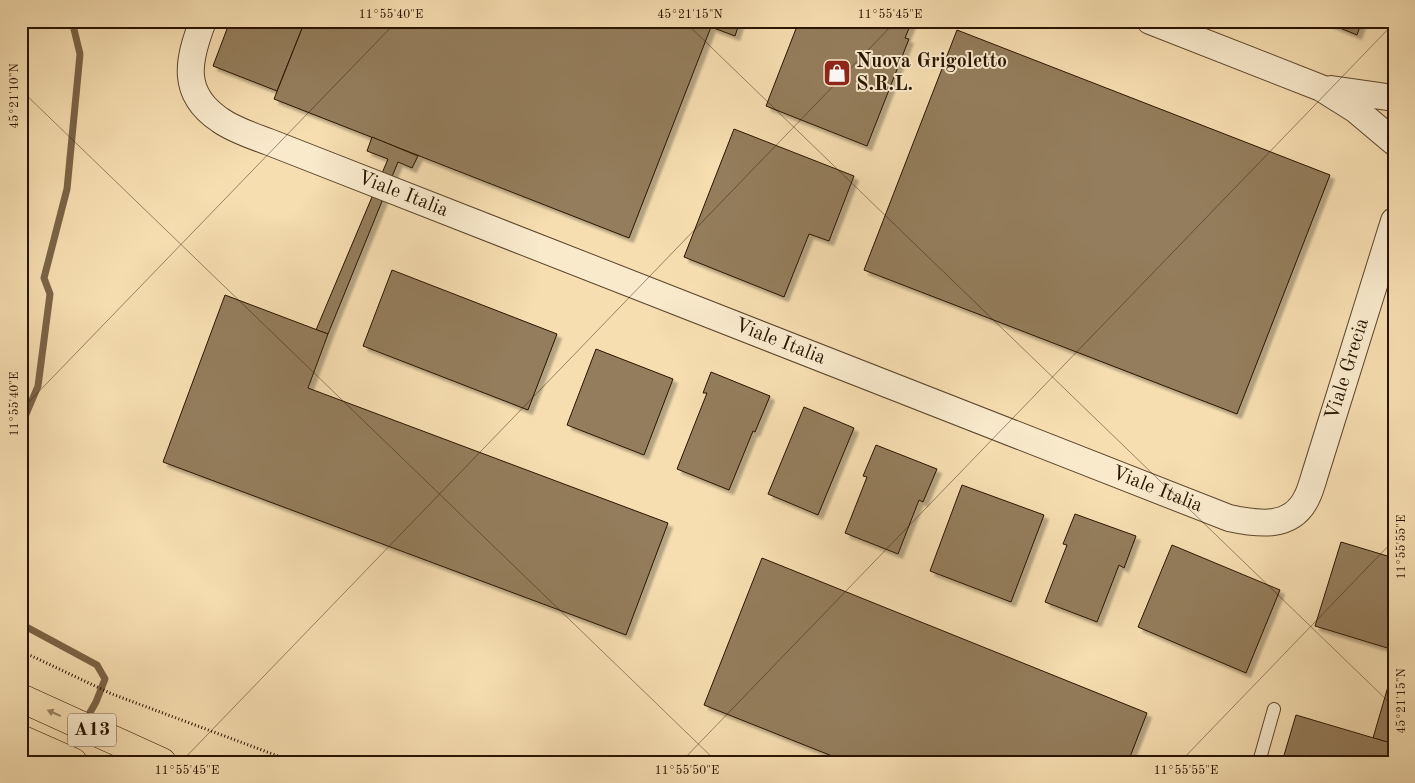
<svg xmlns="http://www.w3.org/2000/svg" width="1415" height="783" viewBox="0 0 1415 783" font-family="'Old Standard TT',serif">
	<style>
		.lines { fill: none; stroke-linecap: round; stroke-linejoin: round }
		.stream { stroke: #7b6446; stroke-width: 7 }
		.building { fill: #947d5c; stroke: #2a1400; filter: url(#shadow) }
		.service-casing { stroke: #5d462c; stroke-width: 14 }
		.minor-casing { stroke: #5d462c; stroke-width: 28 }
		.motorway-casing { stroke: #2a1400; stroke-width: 29 }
		.path { stroke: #2a1400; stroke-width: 3; stroke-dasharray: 1 2.5; stroke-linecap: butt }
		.service { stroke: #f9eacc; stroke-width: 12 }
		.minor { stroke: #f9eacc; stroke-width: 26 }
		.motorway { stroke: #f6deb1; stroke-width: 28 }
		.oneway { fill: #9a8361 }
		.ticks { fill: none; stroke: #2a1400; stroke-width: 1; stroke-opacity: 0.45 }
		.labels { text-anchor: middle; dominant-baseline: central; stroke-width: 4; stroke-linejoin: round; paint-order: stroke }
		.shield { fill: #f9eacc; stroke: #68543d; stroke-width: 1 }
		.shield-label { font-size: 19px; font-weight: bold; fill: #2a1400 }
		.poi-label { font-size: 20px; font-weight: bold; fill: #2a1400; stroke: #f9eacc; text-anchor: start }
		.street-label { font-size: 20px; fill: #2a1400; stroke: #f9eacc }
		.neatline { fill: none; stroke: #2a1400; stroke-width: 2 }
		.ticks-label { font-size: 12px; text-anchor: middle; fill: #2a1400 }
	</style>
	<defs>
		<filter id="shadow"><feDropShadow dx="4.5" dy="4.5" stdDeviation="1" flood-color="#0004"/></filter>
	</defs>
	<rect width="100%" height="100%" fill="#f6deb1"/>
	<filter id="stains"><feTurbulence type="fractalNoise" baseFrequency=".004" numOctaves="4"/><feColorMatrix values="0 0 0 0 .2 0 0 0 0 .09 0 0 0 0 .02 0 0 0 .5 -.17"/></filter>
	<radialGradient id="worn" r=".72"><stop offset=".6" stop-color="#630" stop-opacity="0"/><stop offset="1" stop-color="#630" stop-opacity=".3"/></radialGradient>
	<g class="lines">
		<g class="stream">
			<polyline points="21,426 38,386 50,294 44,278 67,189 80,54 72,21"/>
			<polyline points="21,624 97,665 105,679 96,702 88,716"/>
		</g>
	</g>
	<g class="building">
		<polygon points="230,21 305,21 277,91 213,66"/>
		<polygon points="305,21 740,21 735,36 711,27 629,238 274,99"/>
		<polygon points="799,21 912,21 905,38 909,39 867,146 766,106"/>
		<polygon points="1323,21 1362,21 1357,35"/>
		<polygon points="957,30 1330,175 1237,414 864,270"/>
		<polygon points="734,129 854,176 829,241 809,234 784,297 684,257"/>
		<polygon points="372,137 418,156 412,168 398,162 328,334 316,330 388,159 367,151"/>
		<polygon points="392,270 557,334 528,410 363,346"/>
		<polygon points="225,295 328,334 308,388 668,523 626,635 163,462"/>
		<polygon points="596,349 673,379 644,455 567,425"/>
		<polygon points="711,372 770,396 755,432 753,431 729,490 677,469 707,393 703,393"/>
		<polygon points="804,407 854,428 818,515 768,494"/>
		<polygon points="876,445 937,469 923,502 919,500 898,554 845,533 867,477 863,476"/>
		<polygon points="962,485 1044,515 1011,602 930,571"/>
		<polygon points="1075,514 1136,536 1124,568 1119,565 1097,622 1045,602 1067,545 1063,544"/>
		<polygon points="1341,542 1394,558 1394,650 1315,626"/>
		<polygon points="1172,545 1280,590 1246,673 1138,627"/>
		<polygon points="762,558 1147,713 1128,762 847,762 704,705"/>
		<polygon points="1394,666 1394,744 1373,738"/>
		<polygon points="1296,715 1394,744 1394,762 1282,762"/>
	</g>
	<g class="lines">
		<g class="service-casing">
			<polyline id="service" points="1259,762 1274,709"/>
		</g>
		<g class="minor-casing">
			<g id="minor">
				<path id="s1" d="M 203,21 C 188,60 180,93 220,120 C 234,130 253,136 269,142 L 1229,518 C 1257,524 1292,530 1307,497 C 1311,489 1313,480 1316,471 L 1394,221"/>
				<polyline points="1150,21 1321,88 1356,110 1394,142"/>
				<polyline points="1331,89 1394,98"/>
			</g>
		</g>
		<g class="motorway-casing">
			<g id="motorway">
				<polyline points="21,698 162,762"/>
				<polyline points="21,739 73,762"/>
			</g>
		</g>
		<polyline class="path" points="21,651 112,694 294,762"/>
		<use href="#service" class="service"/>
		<use href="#minor" class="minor"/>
		<use href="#motorway" class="motorway"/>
	</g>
	<defs><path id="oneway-solid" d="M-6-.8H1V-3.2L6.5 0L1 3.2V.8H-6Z" transform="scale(1.25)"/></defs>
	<use class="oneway" href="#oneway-solid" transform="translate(54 713) rotate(-156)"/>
	<path class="ticks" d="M 684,21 L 1394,707M 21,90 L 717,762M 21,410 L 397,21M 181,762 L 896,21M 681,762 L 1394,23M 1180,762 L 1394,540"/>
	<defs>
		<g id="shop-square" transform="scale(1.4375)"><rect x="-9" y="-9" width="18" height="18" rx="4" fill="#8f2418" stroke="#f9eacc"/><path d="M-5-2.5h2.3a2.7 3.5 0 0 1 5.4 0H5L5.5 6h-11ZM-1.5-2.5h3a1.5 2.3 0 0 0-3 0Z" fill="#fff"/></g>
	</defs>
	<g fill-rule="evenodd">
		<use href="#shop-square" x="837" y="73"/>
	</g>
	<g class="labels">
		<rect class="shield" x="68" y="713.5" width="48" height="33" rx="4"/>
		<g class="shield-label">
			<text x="92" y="730">A13</text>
		</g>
		<g class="poi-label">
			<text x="856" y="62">Nuova Grigoletto<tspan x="856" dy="23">S.R.L.</tspan></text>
		</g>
		<g class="street-label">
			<text stroke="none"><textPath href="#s1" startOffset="309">Viale Italia</textPath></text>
			<text stroke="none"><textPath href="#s1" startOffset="714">Viale Italia</textPath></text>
			<text stroke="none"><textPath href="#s1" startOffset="1419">Viale Grecia</textPath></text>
			<text stroke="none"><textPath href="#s1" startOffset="1119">Viale Italia</textPath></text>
		</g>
	</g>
	<rect width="1415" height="783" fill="none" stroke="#f6deb1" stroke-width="55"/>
	<rect x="28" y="28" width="1360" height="728" class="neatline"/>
	<g class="ticks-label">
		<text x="391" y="18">11°55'40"E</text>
		<text x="690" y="18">45°21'15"N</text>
		<text x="890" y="18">11°55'45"E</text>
		<text transform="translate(14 96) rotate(-90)" y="4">45°21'10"N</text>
		<text transform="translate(14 404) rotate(-90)" y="4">11°55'40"E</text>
		<text transform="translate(1401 547) rotate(-90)" y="4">11°55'55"E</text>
		<text transform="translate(1401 701) rotate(-90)" y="4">45°21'15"N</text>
		<text x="187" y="774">11°55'45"E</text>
		<text x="687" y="774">11°55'50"E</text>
		<text x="1186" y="774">11°55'55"E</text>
	</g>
	<rect width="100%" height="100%" filter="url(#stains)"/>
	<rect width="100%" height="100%" fill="url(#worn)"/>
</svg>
